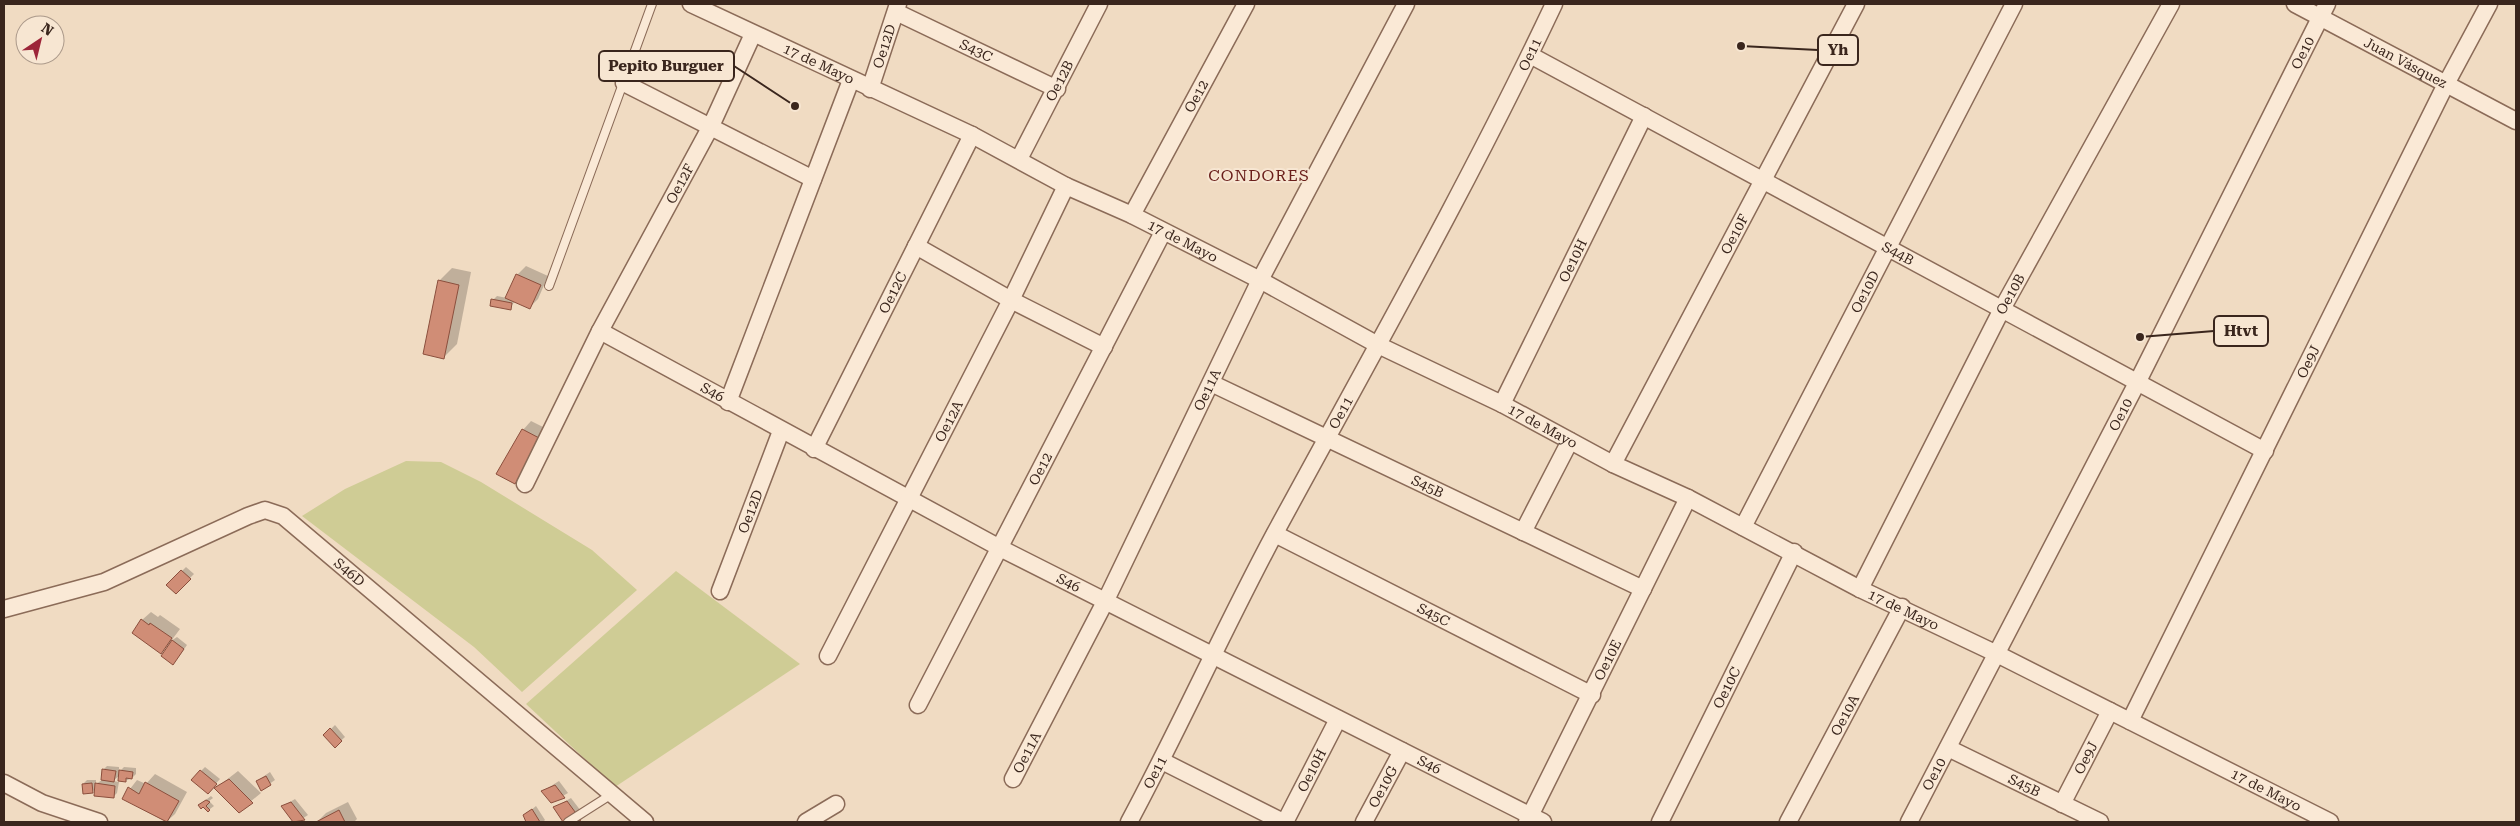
<svg xmlns="http://www.w3.org/2000/svg" width="2520" height="826" viewBox="0 0 2520 826" font-family="'Roboto Serif',serif">
	<style>
		.green { fill: #cfcc95 }
		.shadow { fill: #0003 }
		.building { fill: #d08d76; stroke: #8b4f3d }
		.lines { fill: none; stroke-linecap: round; stroke-linejoin: round }
		.lane-casing { stroke: #8b6b58; stroke-width: 10 }
		.street-casing { stroke: #8b6b58; stroke-width: 19 }
		.lane { stroke: #fae9d6; stroke-width: 8 }
		.street { stroke: #fae9d6; stroke-width: 16 }
		.labels { text-anchor: middle; dominant-baseline: central; stroke-width: 4; stroke-linejoin: round; paint-order: stroke }
		.street-label { font-size: 14px; fill: #3a261d; stroke: #f7e6d2 }
		.quarter-label { font-size: 16px; letter-spacing: 1px; fill: #691e1a; stroke: #f7e6d2 }
		.leader { fill: none; stroke: #3a261d; stroke-width: 2 }
		.callout-dot { fill: #3a261d; stroke: #f7e6d2; stroke-width: 2 }
		.callout { fill: #f7e6d2; stroke: #3a261d; stroke-width: 2 }
		.callout-label { font-size: 15px; text-anchor: middle; font-weight: bold; fill: #3a261d }
	</style>
	<rect width="100%" height="100%" fill="#f0dbc2"/>
	<g class="green">
		<polygon points="406,461 441,462 481,482 592,550 637,590 522,692 474,647 302,516 345,489"/>
		<polygon points="676,571 800,664 615,787 526,704"/>
	</g>
	<g class="shadow">
		<polygon points="526,266 548,276 538,299 530,307 515,301 510,308 493,300 497,296 507,298 517,275"/>
		<polygon points="452,268 471,272 457,344 444,357 439,281"/>
		<polygon points="531,421 549,430 515,482 523,430"/>
		<polygon points="186,567 194,574 176,592 168,585"/>
		<polygon points="151,612 158,617 160,615 180,629 171,641 177,637 187,645 177,659 170,643 161,653 142,620"/>
		<polygon points="335,725 345,737 335,746 325,735"/>
		<polygon points="107,766 119,767 119,772 124,767 136,768 136,774 132,778 125,781 120,775 113,781 119,782 117,793 113,797 96,788 92,792 83,784 87,780 96,780 96,784 102,780 103,770"/>
		<polygon points="205,767 220,779 212,788 201,771"/>
		<polygon points="238,771 261,793 239,811 216,788"/>
		<polygon points="270,772 275,780 262,789 257,781"/>
		<polygon points="155,774 187,792 175,814 166,822 123,798 137,780 146,784"/>
		<polygon points="559,781 568,793 552,802 543,791"/>
		<polygon points="211,796 213,798 209,801 214,806 210,809 199,805"/>
		<polygon points="571,798 584,815 575,822 565,822 555,807"/>
		<polygon points="295,799 308,815 297,822 294,822 283,806"/>
		<polygon points="348,802 357,819 354,822 317,822 326,813"/>
		<polygon points="536,806 545,820 543,822 528,822 524,816"/>
	</g>
	<g class="building">
		<polygon points="516,274 541,285 530,309 505,298"/>
		<polygon points="438,280 459,285 444,359 423,354"/>
		<polygon points="491,299 512,303 511,310 490,306"/>
		<polygon points="522,429 541,439 515,484 496,474"/>
		<polygon points="181,570 191,579 176,594 166,585"/>
		<polygon points="141,619 149,625 150,623 172,638 161,654 132,633"/>
		<polygon points="172,640 184,649 173,665 161,656"/>
		<polygon points="330,728 342,741 335,748 323,735"/>
		<polygon points="102,769 116,771 114,782 101,780"/>
		<polygon points="119,770 133,772 132,779 126,778 126,782 118,781"/>
		<polygon points="200,770 217,784 208,794 191,780"/>
		<polygon points="266,776 271,785 261,791 256,781"/>
		<polygon points="229,779 253,803 239,813 214,788"/>
		<polygon points="145,782 179,801 167,822 122,799 128,787 139,794"/>
		<polygon points="92,783 93,793 83,794 82,784"/>
		<polygon points="95,783 115,786 114,798 94,796"/>
		<polygon points="555,785 565,798 551,803 541,791"/>
		<polygon points="206,800 210,802 206,806 210,810 208,812 203,807 201,809 198,805"/>
		<polygon points="567,801 581,820 577,822 563,822 553,807"/>
		<polygon points="291,802 305,820 293,822 281,806"/>
		<polygon points="532,809 540,822 526,822 523,815"/>
		<polygon points="339,810 345,822 316,822"/>
	</g>
	<g class="lines">
		<g class="lane-casing">
			<g id="lane">
				<polyline points="549,286 652,4"/>
				<polyline points="568,822 612,794"/>
			</g>
		</g>
		<g class="street-casing">
			<g id="street">
				<path id="s1" d="M 691,4 L 972,135 L 1066,186 L 1132,215 L 1260,280 L 1378,345 L 1502,404 L 1613,464 L 1688,498 L 1860,589 L 1995,653 L 2330,822"/>
				<path id="s2" d="M 2295,4 L 2516,121"/>
				<path id="s3" d="M 896,12 L 1057,89"/>
				<path id="s4" d="M 1530,55 L 2265,451"/>
				<polyline points="624,83 813,179"/>
				<path id="s5" d="M 870,89 L 898,4"/>
				<path id="s6" d="M 1019,159 L 1099,4"/>
				<path id="s7" d="M 1132,215 L 1246,4"/>
				<polyline points="916,246 1011,300 1104,347"/>
				<path id="s8" d="M 600,331 L 1000,548 L 1543,822"/>
				<path id="s9" d="M 1211,383 L 1643,589"/>
				<polyline points="728,402 851,80"/>
				<path id="s10" d="M 1502,404 L 1644,116"/>
				<path id="s11" d="M 814,449 L 972,135"/>
				<path id="s12" d="M 1613,464 L 1856,4"/>
				<path id="s13" d="M 525,484 L 600,331 L 711,126 L 753,34"/>
				<path id="s14" d="M 1743,527 L 2014,4"/>
				<polyline points="1523,532 1570,441"/>
				<path id="s15" d="M 1275,534 L 1592,695"/>
				<path id="s16" d="M 1860,589 L 2002,309 L 2171,4"/>
				<path id="s17" d="M 720,591 L 781,431"/>
				<path id="s18" d="M 4,609 L 104,582 L 248,516 L 265,510 L 283,516 L 645,822"/>
				<path id="s19" d="M 828,656 L 1011,300 L 1066,186"/>
				<path id="s20" d="M 918,705 L 1163,232"/>
				<path id="s21" d="M 2130,721 L 2446,84 L 2489,4"/>
				<path id="s22" d="M 1948,748 L 2100,822"/>
				<polyline points="1162,761 1283,822"/>
				<path id="s23" d="M 1013,779 L 1106,600 L 1260,280 L 1406,4"/>
				<polyline points="4,783 42,803 99,822"/>
				<path id="s24" d="M 2062,804 L 2110,711"/>
				<polyline points="806,822 836,804"/>
				<path id="s25" d="M 1129,822 C 1180,727 1224,628 1275,533 C 1370,358 1469,184 1554,4"/>
				<path id="s26" d="M 1285,822 L 1338,719"/>
				<path id="s27" d="M 1364,822 L 1402,751"/>
				<path id="s28" d="M 1527,822 L 1688,498"/>
				<path id="s29" d="M 1660,822 L 1794,552"/>
				<path id="s30" d="M 1788,822 L 1902,607"/>
				<path id="s31" d="M 1909,822 L 2138,381 L 2327,4"/>
			</g>
		</g>
		<use href="#lane" class="lane"/>
		<use href="#street" class="street"/>
	</g>
	<g class="labels">
		<g class="street-label">
			<text stroke="none"><textPath href="#s5" startOffset="45">Oe12D</textPath></text>
			<text stroke="none"><textPath href="#s3" startOffset="89">S43C</textPath></text>
			<text stroke="none"><textPath href="#s31" startOffset="864">Oe10</textPath></text>
			<text stroke="none"><textPath href="#s25" startOffset="866">Oe11</textPath></text>
			<text stroke="none"><textPath href="#s2" startOffset="125">Juan Vásquez</textPath></text>
			<text stroke="none"><textPath href="#s1" startOffset="141">17 de Mayo</textPath></text>
			<text stroke="none"><textPath href="#s6" startOffset="88">Oe12B</textPath></text>
			<text stroke="none"><textPath href="#s7" startOffset="135">Oe12</textPath></text>
			<text stroke="none"><textPath href="#s13" startOffset="338">Oe12F</textPath></text>
			<text stroke="none"><textPath href="#s12" startOffset="260">Oe10F</textPath></text>
			<text stroke="none"><textPath href="#s1" startOffset="546">17 de Mayo</textPath></text>
			<text stroke="none"><textPath href="#s4" startOffset="418">S44B</textPath></text>
			<text stroke="none"><textPath href="#s10" startOffset="160">Oe10H</textPath></text>
			<text stroke="none"><textPath href="#s11" startOffset="175">Oe12C</textPath></text>
			<text stroke="none"><textPath href="#s14" startOffset="265">Oe10D</textPath></text>
			<text stroke="none"><textPath href="#s16" startOffset="331">Oe10B</textPath></text>
			<text stroke="none"><textPath href="#s21" startOffset="401">Oe9J</textPath></text>
			<text stroke="none"><textPath href="#s23" startOffset="435">Oe11A</textPath></text>
			<text stroke="none"><textPath href="#s8" startOffset="128">S46</textPath></text>
			<text stroke="none"><textPath href="#s25" startOffset="461">Oe11</textPath></text>
			<text stroke="none"><textPath href="#s31" startOffset="459">Oe10</textPath></text>
			<text stroke="none"><textPath href="#s19" startOffset="264">Oe12A</textPath></text>
			<text stroke="none"><textPath href="#s1" startOffset="951">17 de Mayo</textPath></text>
			<text stroke="none"><textPath href="#s20" startOffset="266">Oe12</textPath></text>
			<text stroke="none"><textPath href="#s9" startOffset="240">S45B</textPath></text>
			<text stroke="none"><textPath href="#s17" startOffset="85">Oe12D</textPath></text>
			<text stroke="none"><textPath href="#s18" startOffset="386">S46D</textPath></text>
			<text stroke="none"><textPath href="#s8" startOffset="532">S46</textPath></text>
			<text stroke="none"><textPath href="#s1" startOffset="1356">17 de Mayo</textPath></text>
			<text stroke="none"><textPath href="#s15" startOffset="178">S45C</textPath></text>
			<text stroke="none"><textPath href="#s28" startOffset="181">Oe10E</textPath></text>
			<text stroke="none"><textPath href="#s29" startOffset="150">Oe10C</textPath></text>
			<text stroke="none"><textPath href="#s30" startOffset="121">Oe10A</textPath></text>
			<text stroke="none"><textPath href="#s23" startOffset="30">Oe11A</textPath></text>
			<text stroke="none"><textPath href="#s24" startOffset="52">Oe9J</textPath></text>
			<text stroke="none"><textPath href="#s8" startOffset="936">S46</textPath></text>
			<text stroke="none"><textPath href="#s26" startOffset="58">Oe10H</textPath></text>
			<text stroke="none"><textPath href="#s25" startOffset="56">Oe11</textPath></text>
			<text stroke="none"><textPath href="#s31" startOffset="54">Oe10</textPath></text>
			<text stroke="none"><textPath href="#s22" startOffset="85">S45B</textPath></text>
			<text stroke="none"><textPath href="#s27" startOffset="40">Oe10G</textPath></text>
			<text stroke="none"><textPath href="#s1" startOffset="1761">17 de Mayo</textPath></text>
		</g>
		<g class="quarter-label">
			<text x="1259" y="175">CONDORES</text>
		</g>
	</g>
	<path class="leader" d="M1741 46L1818 50M795 106L734 66M2140 337L2214 331"/>
	<g class="callout-dot">
		<circle cx="1741" cy="46" r="5"/>
		<circle cx="795" cy="106" r="5"/>
		<circle cx="2140" cy="337" r="5"/>
	</g>
	<g class="callout">
		<rect x="1818" y="35" width="40" height="30" rx="5"/>
		<rect x="599" y="51" width="135" height="30" rx="5"/>
		<rect x="2214" y="316" width="54" height="30" rx="5"/>
	</g>
	<g class="callout-label">
		<text x="1838" y="55">Yh</text>
		<text x="666" y="71">Pepito Burguer</text>
		<text x="2241" y="336">Htvt</text>
	</g>
	<rect width="2520" height="826" fill="none" stroke="#3a261d" stroke-width="10"/>
	<g transform="translate(40 40) rotate(35)"><circle r="24" fill="#f7e6d2" stroke="#ab998a"/>
	<path d="M0-4L9 19L0 12L-9 19Z" fill="#9d2539"/>
	<text y="-8" font-size="14" font-weight="bold" text-anchor="middle" fill="#3a261d">N</text>
	</g>
</svg>
